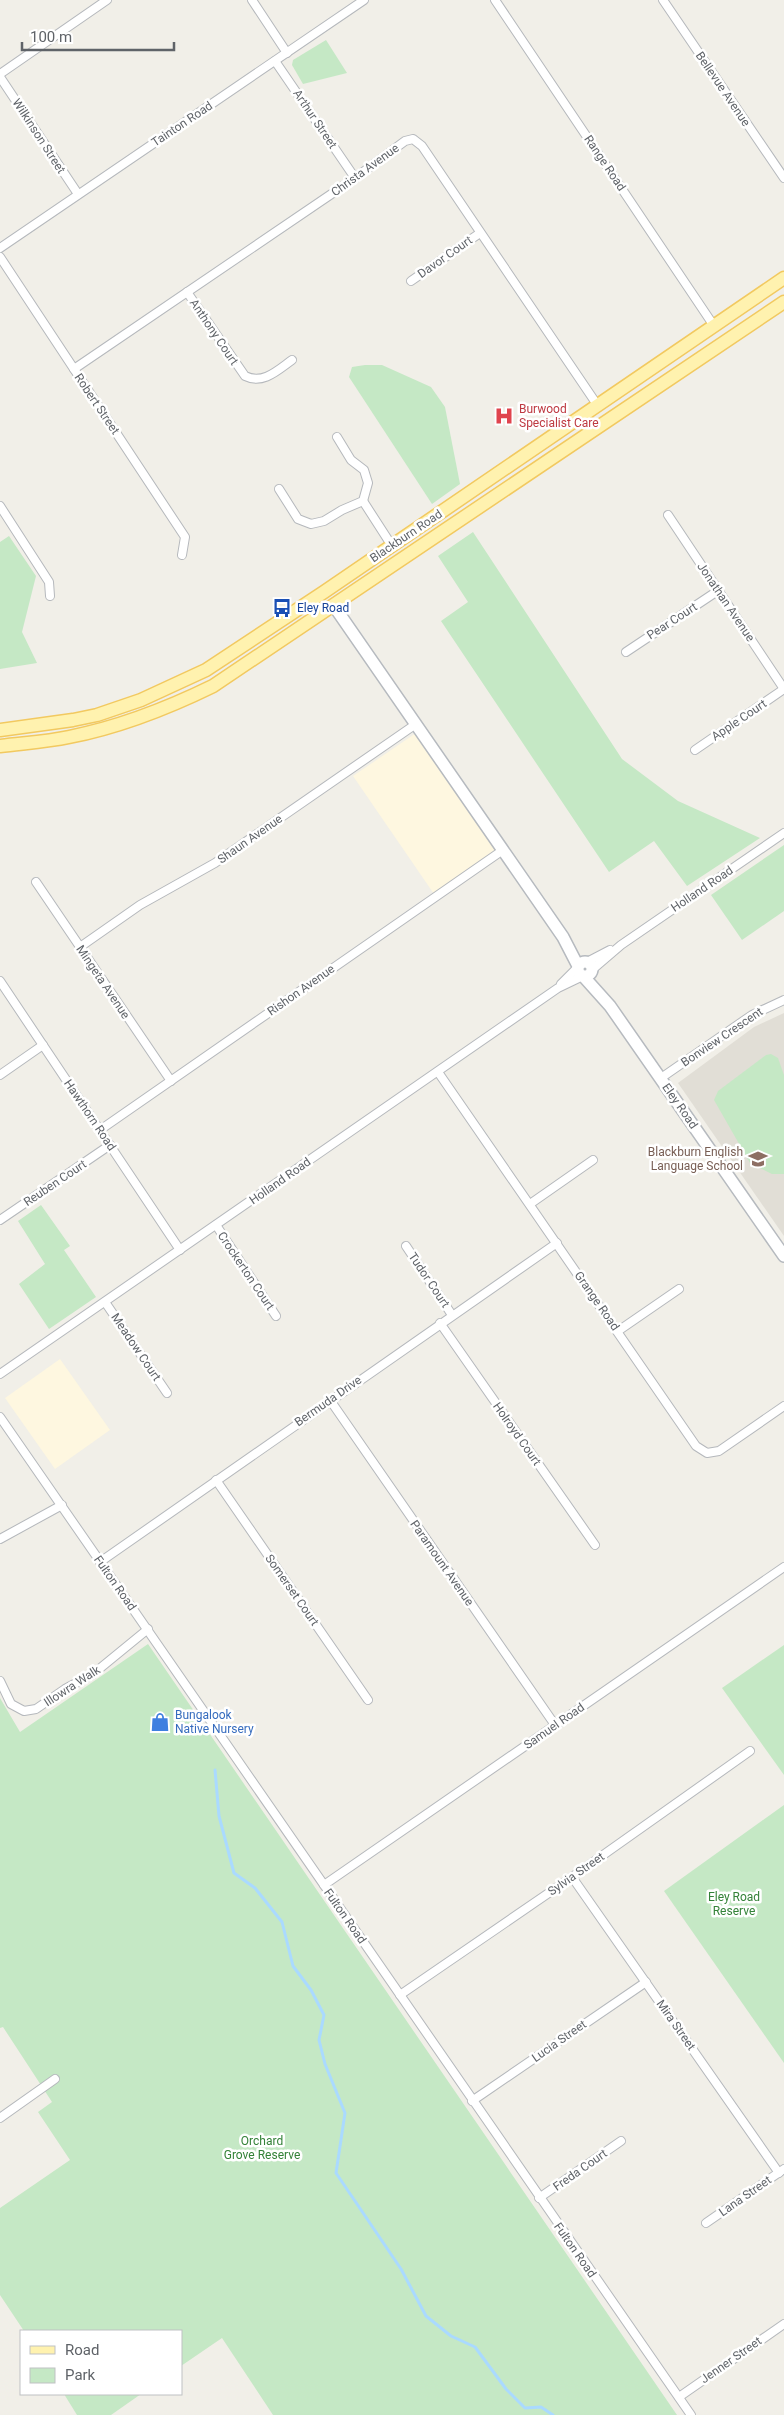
<svg xmlns="http://www.w3.org/2000/svg" width="784" height="2415" viewBox="0 0 784 2415" font-family="Roboto,sans-serif">
	<style>
		.commercial { fill: #fef7e0 }
		.education { fill: #e1ded6 }
		.green { fill: #c5e8c5 }
		.lines { fill: none; stroke-linecap: round; stroke-linejoin: round }
		.stream { stroke: #aadaff; stroke-width: 3 }
		.street-casing { stroke: #b5b8bc; stroke-width: 10 }
		.secondary-casing { stroke: #b6babf; stroke-width: 14 }
		.primary-casing { stroke: #f2c960; stroke-width: 15 }
		.street { stroke: #fff; stroke-width: 8 }
		.secondary { stroke: #fff; stroke-width: 11 }
		.primary { stroke: #fff2af; stroke-width: 12 }
		.labels { text-anchor: middle; dominant-baseline: central; stroke-width: 5; stroke-linejoin: round; paint-order: stroke }
		.street-label { font-size: 12px; fill: #5f6368; stroke: #fff }
		.health-label { font-size: 12px; fill: #be3a42; stroke: #fff; text-anchor: start }
		.transit-label { font-size: 12px; fill: #164399; stroke: #fff; text-anchor: start }
		.education-label { font-size: 12px; fill: #785e54; stroke: #fff; text-anchor: end }
		.shop-label { font-size: 12px; fill: #366cbe; stroke: #fff; text-anchor: start }
		.park-label { font-size: 12px; fill: #348238; stroke: #fff }
	</style>
	<rect width="100%" height="100%" fill="#f1efe8"/>
	<g class="commercial">
		<polygon points="416,733 497,850 434,894 353,776"/>
		<polygon points="60,1359 110,1430 55,1469 5,1398"/>
	</g>
	<polygon class="education" points="784,1013 784,1236 678,1083 754,1027"/>
	<g class="green">
		<polygon points="326,40 347,73 303,84 292,65 293,60"/>
		<polygon points="365,365 382,365 431,387 445,407 460,484 432,504 349,377 352,367"/>
		<polygon points="473,532 622,759 678,801 760,838 687,886 654,841 609,872 441,621 468,602 438,556"/>
		<polygon points="9,536 36,576 22,632 37,663 0,669 0,542"/>
		<polygon points="784,845 784,911 742,940 711,895"/>
		<polygon points="771,1054 778,1058 784,1075 784,1174 772,1174 750,1163 714,1100 718,1091 766,1055"/>
		<polygon points="41,1205 70,1246 64,1250 96,1297 49,1329 19,1284 45,1264 18,1221"/>
		<polygon points="148,1644 677,2415 273,2415 222,2338 181,2366 181,2331 24,2331 0,2295 0,2208 70,2160 38,2112 52,2102 3,2027 0,2028 0,1698 20,1732"/>
		<polygon points="784,1645 784,1775 722,1688"/>
		<polygon points="784,1805 784,2063 664,1891"/>
		<polygon points="64,2394 141,2394 111,2415 77,2415"/>
	</g>
	<g class="lines">
		<polyline class="stream" points="215,1770 219,1816 234,1873 255,1888 282,1922 293,1966 311,1990 324,2015 319,2040 325,2064 345,2113 336,2173 401,2269 426,2316 451,2336 475,2347 506,2389 525,2408 541,2407 553,2415"/>
		<g class="street-casing">
			<g id="street">
				<polyline points="252,0 287,53"/>
				<polyline points="495,0 714,326"/>
				<polyline points="663,0 784,178"/>
				<polyline points="275,61 355,178"/>
				<polyline points="0,74 107,0"/>
				<polyline points="0,77 78,194"/>
				<polyline points="0,248 364,0"/>
				<polyline points="0,257 185,537 182,555"/>
				<polyline points="411,281 480,233"/>
				<path d="M 187,292 L 245,376 C 263,385 278,370 292,360"/>
				<polyline points="74,369 355,178 405,141 413,139 422,146 598,406"/>
				<polyline points="279,489 298,519 311,524 324,521 342,510 363,501 368,483 364,470 351,460 337,437"/>
				<polyline points="363,501 392,546"/>
				<polyline points="0,506 49,582 50,596"/>
				<polyline points="668,515 784,689"/>
				<polyline points="626,652 719,590"/>
				<polyline points="695,750 784,689"/>
				<polyline points="36,882 171,1081"/>
				<polyline points="80,947 140,905 215,863 416,724"/>
				<polyline points="587,962 610,950"/>
				<polyline points="593,969 621,945 784,833"/>
				<polyline points="0,981 180,1250"/>
				<polyline points="561,984 578,967"/>
				<polyline points="438,1072 696,1446 707,1453 719,1451 784,1406"/>
				<polyline points="0,1075 43,1045"/>
				<polyline points="661,1078 752,1015 784,1000"/>
				<polyline points="100,1130 503,850"/>
				<polyline points="530,1204 593,1160"/>
				<polyline points="0,1220 110,1145"/>
				<polyline points="216,1225 276,1316"/>
				<polyline points="406,1246 452,1315"/>
				<polyline points="105,1302 167,1393"/>
				<polyline points="440,1323 595,1545"/>
				<polyline points="618,1331 679,1289"/>
				<polyline points="0,1374 558,988 583,976"/>
				<polyline points="330,1400 555,1725"/>
				<polyline points="0,1417 691,2415"/>
				<polyline points="216,1480 368,1700"/>
				<polyline points="0,1539 62,1505"/>
				<polyline points="100,1562 557,1243"/>
				<polyline points="0,1681 11,1704 24,1711 36,1709 65,1689 93,1674 148,1629"/>
				<polyline points="572,1877 779,2173"/>
				<polyline points="324,1885 784,1567"/>
				<polyline points="400,1995 572,1877 750,1751"/>
				<polyline points="472,2101 646,1982"/>
				<polyline points="0,2118 55,2079"/>
				<polyline points="539,2198 621,2141"/>
				<polyline points="706,2223 784,2169"/>
				<polyline points="679,2397 784,2324"/>
			</g>
		</g>
		<g class="secondary-casing">
			<g id="secondary">
				<polyline points="334,606 563,937 578,966"/>
				<circle cx="585" cy="969" r="7"/>
				<polyline points="584,977 610,1006 784,1256"/>
			</g>
		</g>
		<g class="primary-casing">
			<g id="primary">
				<polyline points="0,730 73,720 97,715 141,700 206,670 324,592 784,278"/>
				<path d="M 0,746 C 23,743 46,742 69,737 C 120,727 166,709 213,686 L 784,302"/>
			</g>
		</g>
		<use href="#street" class="street"/>
		<use href="#secondary" class="secondary"/>
		<use href="#primary" class="primary"/>
	</g>
	<defs>
		<g id="hospital-bare" transform="scale(1.5)"><path d="M-5-5h3v3.5h4V-5h3V5h-3V1.5h-4V5h-3Z" fill="#e0444e" stroke="#fff" stroke-width="2.5" paint-order="stroke"/></g>
		<g id="bus-bare" transform="scale(1.5)"><path d="M-5-6H5V4H4V6H2V4H-2V6H-4V4H-5ZM-3.5-4V0h7V-4ZM-3.5 1.2v1.5H-2V1.2ZM2 1.2v1.5H3.5V1.2Z" fill="#1a4fb4" stroke="#fff" stroke-width="2.5" paint-order="stroke"/></g>
		<g id="school-bare" transform="scale(1.5)"><path d="M0-5L7-2L0 1L-7-2ZM-4 1L0 2.5L4 1V4Q0 6-4 4Z" fill="#8d6e63" stroke="#fff" stroke-width="2.5" paint-order="stroke"/></g>
		<g id="shop-bare" transform="scale(1.5)"><path d="M-5-2.5h2.3a2.7 3.5 0 0 1 5.4 0H5L5.5 6h-11ZM-1.5-2.5h3a1.5 2.3 0 0 0-3 0Z" fill="#3f7fe0" stroke="#fff" stroke-width="2.5" paint-order="stroke"/></g>
	</defs>
	<g fill-rule="evenodd">
		<use href="#hospital-bare" x="504" y="416"/>
		<use href="#bus-bare" x="282" y="608"/>
		<use href="#school-bare" x="758" y="1159"/>
		<use href="#shop-bare" x="160" y="1722"/>
	</g>
	<g class="labels">
		<g class="street-label">
			<text transform="translate(723 89) rotate(56)">Bellevue Avenue</text>
			<text transform="translate(315 119) rotate(56)">Arthur Street</text>
			<text transform="translate(182 124) rotate(-34)">Tainton Road</text>
			<text transform="translate(39 136) rotate(57)">Wilkinson Street</text>
			<text transform="translate(605 163) rotate(56)">Range Road</text>
			<text transform="translate(365 170) rotate(-36)">Christa Avenue</text>
			<text transform="translate(445 257) rotate(-35)">Davor Court</text>
			<text transform="translate(214 332) rotate(56)">Anthony Court</text>
			<text transform="translate(97 404) rotate(56)">Robert Street</text>
			<text transform="translate(406 536) rotate(-34)">Blackburn Road</text>
			<text transform="translate(726 602) rotate(56)">Jonathan Avenue</text>
			<text transform="translate(672 621) rotate(-33)">Pear Court</text>
			<text transform="translate(739 720) rotate(-34)">Apple Court</text>
			<text transform="translate(250 839) rotate(-35)">Shaun Avenue</text>
			<text transform="translate(702 889) rotate(-34)">Holland Road</text>
			<text transform="translate(103 982) rotate(56)">Mingeta Avenue</text>
			<text transform="translate(301 990) rotate(-35)">Rishon Avenue</text>
			<text transform="translate(722 1037) rotate(-34)">Bonview Crescent</text>
			<text transform="translate(680 1106) rotate(55)">Eley Road</text>
			<text transform="translate(90 1115) rotate(56)">Hawthorn Road</text>
			<text transform="translate(280 1181) rotate(-35)">Holland Road</text>
			<text transform="translate(55 1183) rotate(-34)">Reuben Court</text>
			<text transform="translate(246 1271) rotate(56)">Crockerton Court</text>
			<text transform="translate(429 1280) rotate(56)">Tudor Court</text>
			<text transform="translate(597 1301) rotate(55)">Grange Road</text>
			<text transform="translate(136 1347) rotate(56)">Meadow Court</text>
			<text transform="translate(328 1401) rotate(-35)">Bermuda Drive</text>
			<text transform="translate(517 1434) rotate(55)">Holroyd Court</text>
			<text transform="translate(442 1563) rotate(55)">Paramount Avenue</text>
			<text transform="translate(115 1583) rotate(55)">Fulton Road</text>
			<text transform="translate(292 1590) rotate(55)">Somerset Court</text>
			<text transform="translate(72 1686) rotate(-33)">Illowra Walk</text>
			<text transform="translate(554 1726) rotate(-35)">Samuel Road</text>
			<text transform="translate(576 1874) rotate(-35)">Sylvia Street</text>
			<text transform="translate(345 1916) rotate(55)">Fulton Road</text>
			<text transform="translate(676 2025) rotate(55)">Mira Street</text>
			<text transform="translate(559 2041) rotate(-35)">Lucia Street</text>
			<text transform="translate(580 2170) rotate(-35)">Freda Court</text>
			<text transform="translate(745 2196) rotate(-35)">Lana Street</text>
			<text transform="translate(575 2250) rotate(55)">Fulton Road</text>
			<text transform="translate(731 2360) rotate(-35)">Jenner Street</text>
		</g>
		<g class="health-label">
			<text x="519" y="409">Burwood<tspan x="519" dy="14">Specialist Care</tspan></text>
		</g>
		<g class="transit-label">
			<text x="297" y="608">Eley Road</text>
		</g>
		<g class="education-label">
			<text x="743" y="1152">Blackburn English<tspan x="743" dy="14">Language School</tspan></text>
		</g>
		<g class="shop-label">
			<text x="175" y="1715">Bungalook<tspan x="175" dy="14">Native Nursery</tspan></text>
		</g>
		<g class="park-label">
			<text x="734" y="1897">Eley Road<tspan x="734" dy="14">Reserve</tspan></text>
			<text x="262" y="2141">Orchard<tspan x="262" dy="14">Grove Reserve</tspan></text>
		</g>
	</g>
	<rect x="20" y="2330" width="162" height="65" fill="#ffffff" stroke="#bfc1c3"/>
	<rect x="30" y="2346" width="25" height="8" fill="#fff2af" stroke="#bfc1c3"/>
	<text x="65" y="2355" font-size="15" fill="#5f6368">Road</text>
	<rect x="30" y="2368" width="25" height="15" fill="#c5e8c5" stroke="#bfc1c3"/>
	<text x="65" y="2380" font-size="15" fill="#5f6368">Park</text>
	<path d="M22 42v8h152v-8" fill="none" stroke="#5f6368" stroke-width="2.5"/>
	<text x="30" y="42" font-size="15" fill="#5f6368" stroke="#ffffff" stroke-width="4" paint-order="stroke">100 m</text>
</svg>
